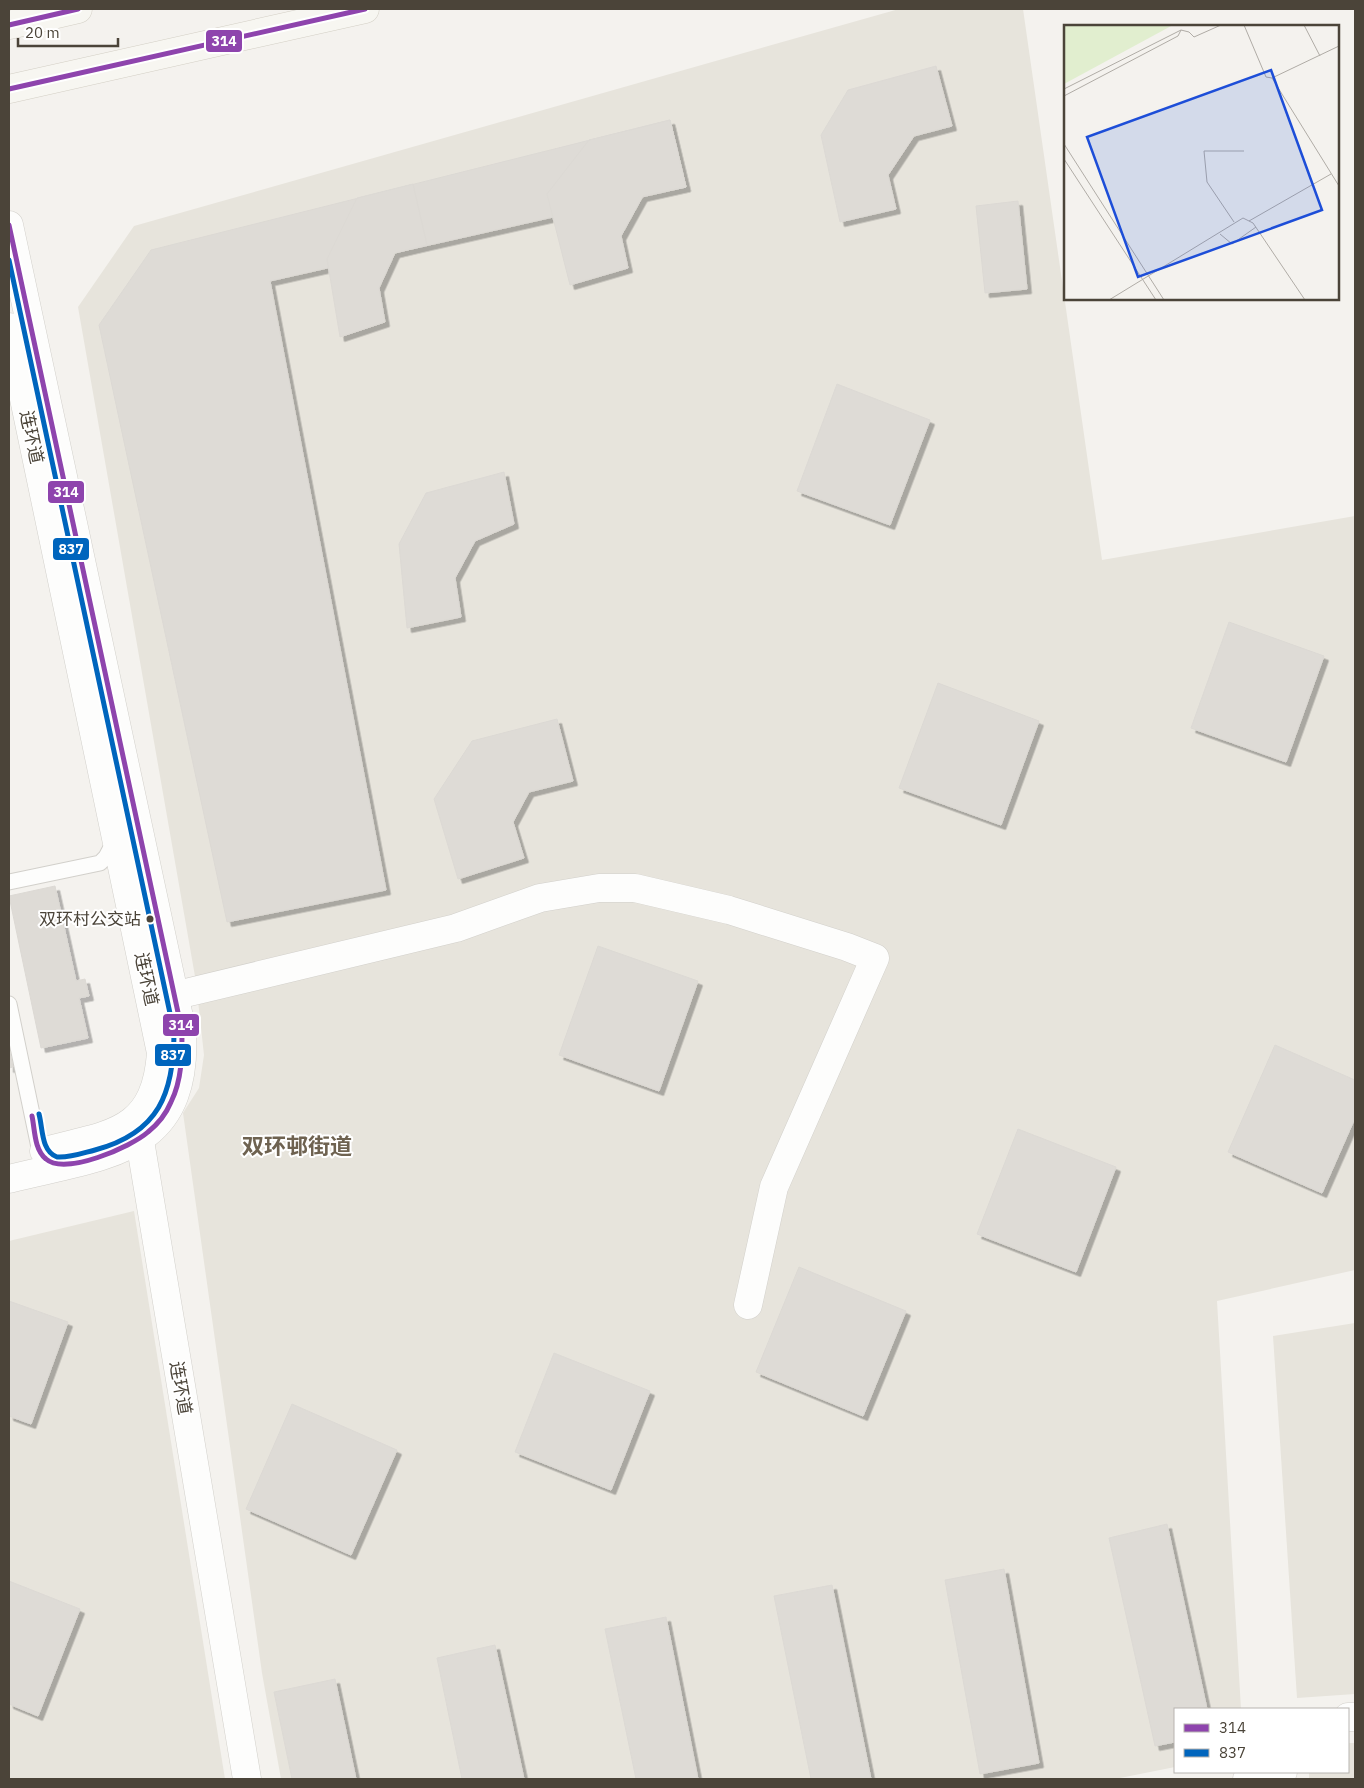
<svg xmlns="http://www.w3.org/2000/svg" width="1364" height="1788" viewBox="0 0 1364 1788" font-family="'IBM Plex Sans','Noto Sans SC',sans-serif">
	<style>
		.residential { fill: #e7e4dc }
		.building { fill: #dedbd6; stroke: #dcd9d4; filter: url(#shadow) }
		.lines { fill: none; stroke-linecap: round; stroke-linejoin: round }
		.lane-casing { stroke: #d2d0cb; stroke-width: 17 }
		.street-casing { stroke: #d2d0cb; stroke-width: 29 }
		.secondary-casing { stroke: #d3cfc5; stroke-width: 29 }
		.lane { stroke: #fdfdfc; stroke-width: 15 }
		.street { stroke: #fdfdfc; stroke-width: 28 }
		.secondary { stroke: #f7f6f1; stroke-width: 28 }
		.bus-1-casing { stroke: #fff; stroke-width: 9 }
		.bus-2-casing { stroke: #fff; stroke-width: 9 }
		.bus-1 { stroke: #8e44ad; stroke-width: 5 }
		.bus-2 { stroke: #0065bd; stroke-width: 5 }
		.bus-dot { fill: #4b4439; stroke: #fff; stroke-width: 2 }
		.labels { text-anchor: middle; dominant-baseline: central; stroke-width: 4; stroke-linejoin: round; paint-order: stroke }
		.bus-label { font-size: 17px; fill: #4b4439; stroke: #fff; text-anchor: end }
		.street-label { font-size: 18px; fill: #4b4439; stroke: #fff }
		.district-label { font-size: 22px; font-weight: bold; fill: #6e6250; stroke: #fff }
		.inset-road { fill: none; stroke: #b0aca6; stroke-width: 1 }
		.view { fill: #1d4ed8; fill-opacity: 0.15; stroke: #1d4ed8; stroke-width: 2.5 }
		.inset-edge { fill: none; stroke: #4b4439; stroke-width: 2.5 }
		.line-badge { stroke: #fff; stroke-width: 2 }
		.badge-label { font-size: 14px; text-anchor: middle; font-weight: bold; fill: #fff }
	</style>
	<defs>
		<filter id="shadow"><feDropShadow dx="4.5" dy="4.5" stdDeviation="0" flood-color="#0004"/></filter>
	</defs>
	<rect width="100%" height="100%" fill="#f4f2ee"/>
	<g class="residential">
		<polygon points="899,9 1023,9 1102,560 1355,516 1355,1270 1217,1301 1241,1709 1175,1709 1175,1767 1115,1779 281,1779 262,1673 183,1113 199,1088 204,1055 196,982 78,307 134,226"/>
		<polygon points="134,1211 225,1779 9,1779 9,1241"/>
		<polygon points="1355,1323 1355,1694 1297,1698 1273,1336"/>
		<polygon points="1348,1743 1355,1743 1355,1779 1309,1779 1309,1772 1348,1772"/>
	</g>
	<g class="building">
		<polygon points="936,66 952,126 914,136 888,175 896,209 840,222 821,135 848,90"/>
		<polygon points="670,120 686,187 270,281 386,890 227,922 99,325 151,250"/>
		<polygon points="670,120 686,187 643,196 621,236 628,268 570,285 547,194 589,140"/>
		<polygon points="413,184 427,245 395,253 379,288 385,322 340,337 327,259 357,198"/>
		<polygon points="1018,201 1027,289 985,293 976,206"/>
		<polygon points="837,384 930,420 890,525 797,491"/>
		<polygon points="504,472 514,524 475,541 455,578 461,617 407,628 399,544 426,493"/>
		<polygon points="1229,622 1324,656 1286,762 1191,728"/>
		<polygon points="938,683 1039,721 1001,825 899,788"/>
		<polygon points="557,719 573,781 529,792 513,822 524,858 458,879 434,799 472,741"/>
		<polygon points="55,886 76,981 85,979 89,996 79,998 88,1038 41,1048 9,896"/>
		<polygon points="598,946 698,981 659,1091 559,1055"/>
		<polygon points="1275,1045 1355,1080 1355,1118 1322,1193 1228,1152"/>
		<polygon points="9,1048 13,1067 9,1068"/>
		<polygon points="1018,1129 1116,1167 1076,1272 977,1234"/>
		<polygon points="799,1267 906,1311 863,1416 756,1372"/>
		<polygon points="9,1301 68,1322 31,1424 9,1416"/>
		<polygon points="554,1353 650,1391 611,1490 515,1452"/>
		<polygon points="292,1404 397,1450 351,1555 246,1509"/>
		<polygon points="1167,1524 1207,1709 1175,1709 1175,1742 1155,1746 1109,1538"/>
		<polygon points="1004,1569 1039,1763 980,1774 945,1580"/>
		<polygon points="9,1581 80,1609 38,1716 9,1704"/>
		<polygon points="832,1585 871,1779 811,1779 774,1596"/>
		<polygon points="666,1617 698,1779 636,1779 605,1629"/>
		<polygon points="495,1645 524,1779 462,1779 437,1658"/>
		<polygon points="335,1679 356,1779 292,1779 274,1692"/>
	</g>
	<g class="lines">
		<g class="lane-casing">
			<g id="lane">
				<polyline points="9,882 100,863 106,857 115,840"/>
				<polyline points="9,1004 40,1152 44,1158"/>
			</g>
		</g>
		<g class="street-casing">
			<g id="street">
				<path d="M 9,225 L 182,1031 C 189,1155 103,1155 9,1179"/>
				<path d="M 9,327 L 161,1053 C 155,1134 110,1134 44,1151"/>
				<polyline points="152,1001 456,928 540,898 599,888 635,888 729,910 847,947 875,958 774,1187 748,1305"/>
				<polyline points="137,1123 247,1779"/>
				<polyline points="1348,1717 1355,1717"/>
				<polyline points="1247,1779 1283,1772"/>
			</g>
		</g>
		<g class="secondary-casing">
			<g id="secondary">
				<polyline points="9,25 78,9"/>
				<polyline points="9,89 365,9"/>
			</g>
		</g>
		<use href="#lane" class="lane"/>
		<use href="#street" class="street"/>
		<use href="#secondary" class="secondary"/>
		<g class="bus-1-casing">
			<g id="bus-1">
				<polyline points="9,25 78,9"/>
				<polyline points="9,89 365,9"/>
				<path d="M 9,225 L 182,1031 C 182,1055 182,1080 171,1102 C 166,1114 158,1124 148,1132 C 131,1147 65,1176 46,1159 C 34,1149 35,1130 32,1116"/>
			</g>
		</g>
		<g class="bus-2-casing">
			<path id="bus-2" d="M 9,260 L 174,1032 C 174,1093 159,1133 95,1150 C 83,1153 70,1158 57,1157 C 41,1151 43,1129 39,1114"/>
		</g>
		<use href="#bus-1" class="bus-1"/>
		<use href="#bus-2" class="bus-2"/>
	</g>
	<circle class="bus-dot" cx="150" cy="919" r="4.5"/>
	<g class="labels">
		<g class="bus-label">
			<text x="141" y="919">双环村公交站</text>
		</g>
		<g class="street-label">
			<text transform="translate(32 437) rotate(78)">连环道</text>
			<text transform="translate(147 979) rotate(78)">连环道</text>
			<text transform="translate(181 1388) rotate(80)">连环道</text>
		</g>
		<g class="district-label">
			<text x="297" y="1145">双环邨街道</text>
		</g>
	</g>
	<g transform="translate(1064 25)">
		<rect width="275" height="275" fill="#f4f2ee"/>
		<path d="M 0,0 L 109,0 L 0,59 Z" fill="#e1eecf"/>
		<path class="inset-road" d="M 180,0 L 202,52 L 208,53M 240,0 L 256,31M 117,5 L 125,7 L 130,12 L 157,0M 208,53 L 275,161M 208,53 L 275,21M 0,64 L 117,5M 0,71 L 114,11 L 117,5M 0,119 L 100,275M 0,134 L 92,275M 185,196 L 267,149M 170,197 L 143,157 L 140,126 L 180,126M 156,209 L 168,219 L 192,202M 45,275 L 179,193 L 189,198 L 241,275"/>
		<path class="view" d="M 207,45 L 258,185 L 74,252 L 23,112 Z"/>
		<rect width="275" height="275" class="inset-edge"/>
	</g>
	<g class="line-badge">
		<rect x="205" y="29" width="38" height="24" rx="5" fill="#8e44ad"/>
		<rect x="47" y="480" width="38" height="24" rx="5" fill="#8e44ad"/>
		<rect x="52" y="537" width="38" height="24" rx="5" fill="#0065bd"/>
		<rect x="162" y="1013" width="38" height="24" rx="5" fill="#8e44ad"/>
		<rect x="154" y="1043" width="38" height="24" rx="5" fill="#0065bd"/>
	</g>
	<g class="badge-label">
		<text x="224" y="46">314</text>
		<text x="66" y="497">314</text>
		<text x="71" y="554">837</text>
		<text x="181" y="1030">314</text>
		<text x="173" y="1060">837</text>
	</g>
	<rect width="1364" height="1788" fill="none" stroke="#4b4439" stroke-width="20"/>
	<rect x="1174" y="1708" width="175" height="65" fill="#ffffff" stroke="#b7b4b0"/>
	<rect x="1184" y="1724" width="25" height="8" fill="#8e44ad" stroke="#b7b4b0"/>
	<text x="1219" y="1733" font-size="15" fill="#4b4439">314</text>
	<rect x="1184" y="1749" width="25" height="8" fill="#0065bd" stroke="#b7b4b0"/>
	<text x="1219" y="1758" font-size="15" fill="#4b4439">837</text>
	<path d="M18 38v8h100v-8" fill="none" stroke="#4b4439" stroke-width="2.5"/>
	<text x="25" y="38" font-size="15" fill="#4b4439" stroke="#ffffff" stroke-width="4" paint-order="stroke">20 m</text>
</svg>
